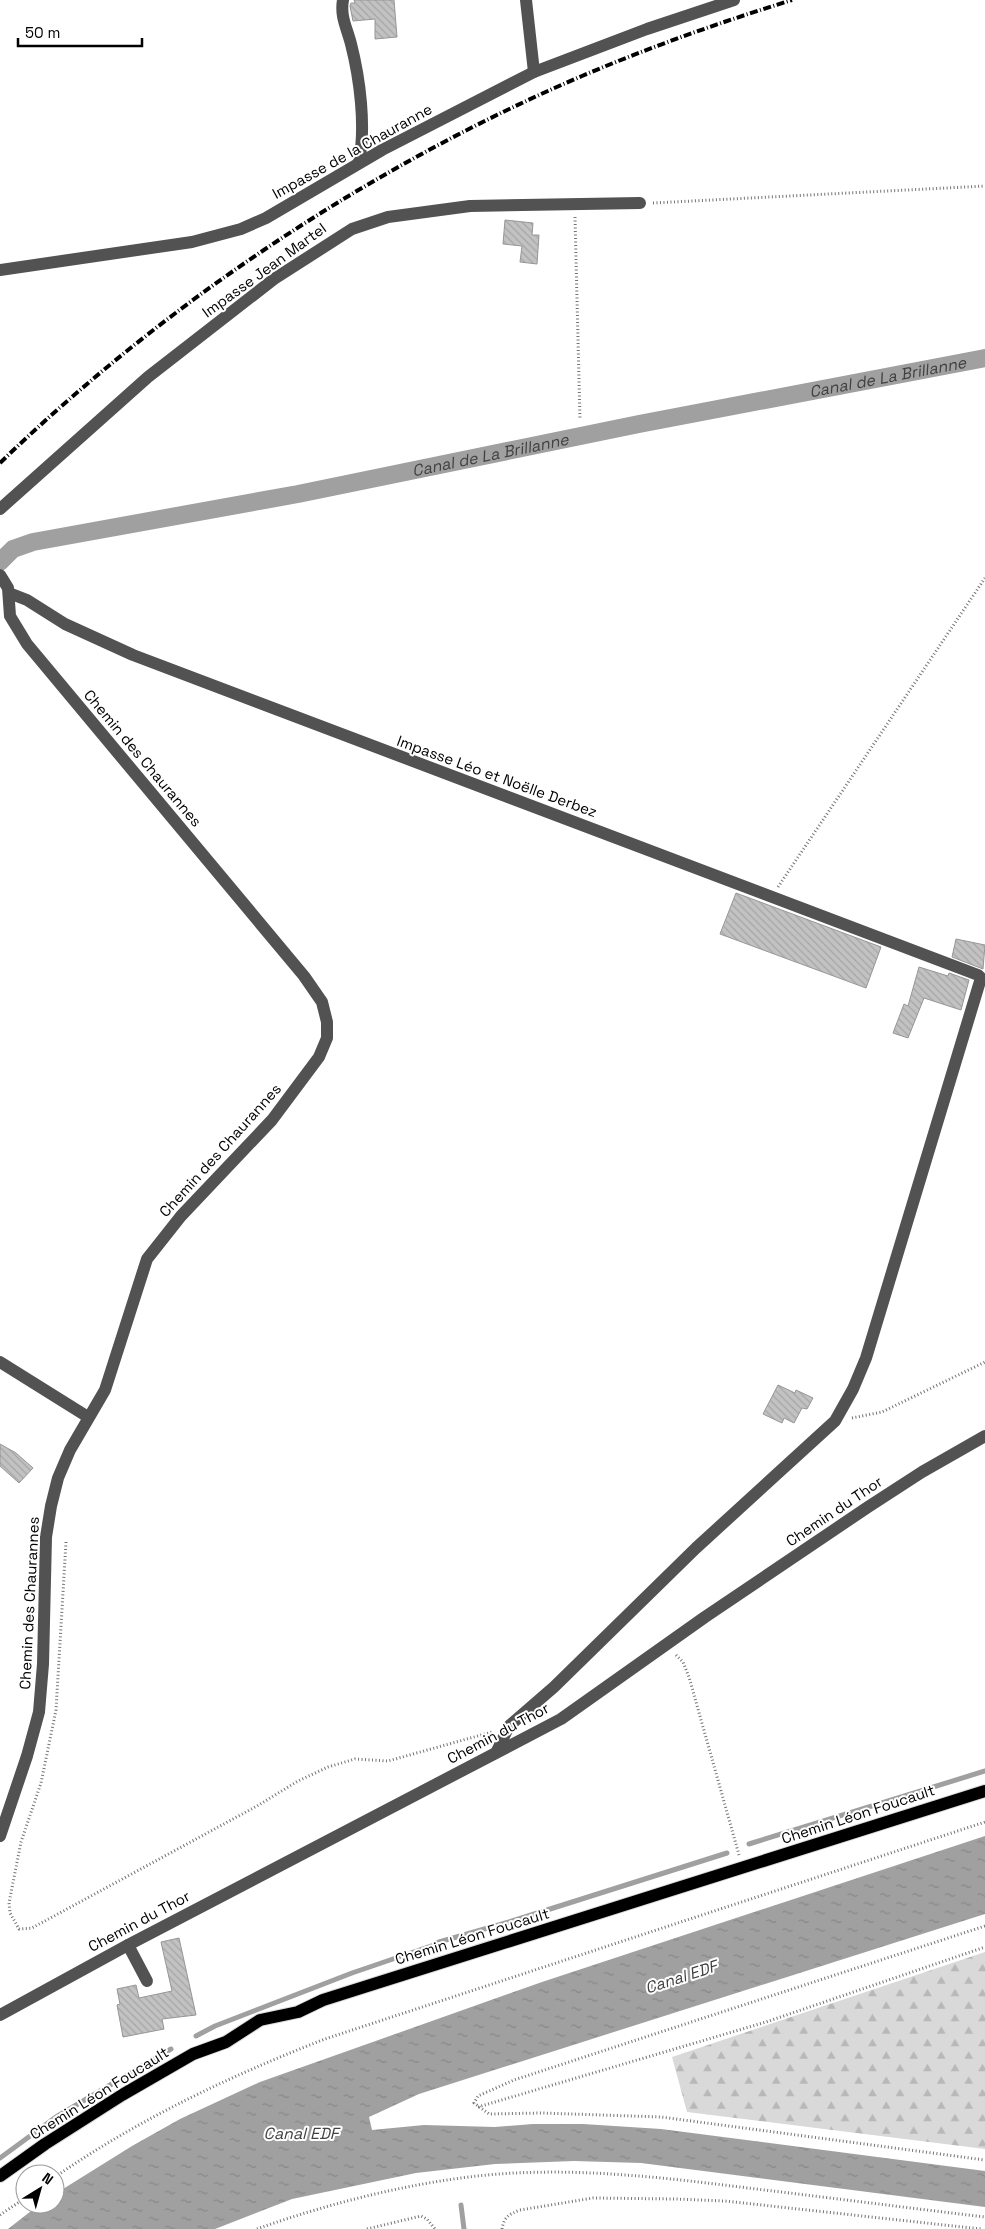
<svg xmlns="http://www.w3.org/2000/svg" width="985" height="2229" viewBox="0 0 985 2229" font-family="'Space Grotesk',sans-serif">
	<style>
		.forest { fill: url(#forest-firs) }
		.water { fill: url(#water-ripples) }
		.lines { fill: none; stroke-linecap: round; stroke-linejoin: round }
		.stream { stroke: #a0a0a0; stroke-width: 5 }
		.canal { stroke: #a0a0a0; stroke-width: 18 }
		.building { fill: url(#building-back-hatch); stroke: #969696 }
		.major-casing { stroke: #dbdbdb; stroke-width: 14 }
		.path { stroke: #747474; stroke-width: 3; stroke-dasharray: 1 2.5; stroke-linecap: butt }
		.minor { stroke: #525252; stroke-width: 12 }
		.major { stroke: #000; stroke-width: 12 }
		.rail { stroke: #000; stroke-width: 4; stroke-dasharray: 8 2.5 1 2.5; stroke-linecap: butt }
		.labels { text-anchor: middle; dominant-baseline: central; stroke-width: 4; stroke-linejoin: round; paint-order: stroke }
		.street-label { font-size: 15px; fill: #000; stroke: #fff }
		.water-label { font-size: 16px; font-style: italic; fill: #414141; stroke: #fff }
	</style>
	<defs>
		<pattern id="forest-firs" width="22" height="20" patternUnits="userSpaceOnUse" patternTransform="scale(1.25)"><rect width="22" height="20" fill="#d9d9d9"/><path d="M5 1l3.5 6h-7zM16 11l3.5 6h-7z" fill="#b8b8b8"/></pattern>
		<pattern id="water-ripples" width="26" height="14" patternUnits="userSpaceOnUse" patternTransform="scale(1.25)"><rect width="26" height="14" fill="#a0a0a0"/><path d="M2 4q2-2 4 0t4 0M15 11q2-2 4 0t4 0" fill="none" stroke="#888"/></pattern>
		<pattern id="building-back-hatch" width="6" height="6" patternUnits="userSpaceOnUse" patternTransform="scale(1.25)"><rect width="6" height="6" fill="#c2c2c2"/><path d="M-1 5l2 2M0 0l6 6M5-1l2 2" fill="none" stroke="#a5a5a5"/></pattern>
	</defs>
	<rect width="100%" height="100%" fill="#fff"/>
	<polygon class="forest" points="985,1952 985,2149 687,2112 672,2057"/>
	<polygon class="water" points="985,1836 985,1914 419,2094 369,2117 372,2130 424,2125 495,2127 533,2124 583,2124 661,2129 985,2171 985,2207 641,2163 574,2161 495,2164 416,2173 292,2199 215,2229 8,2229 40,2204 55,2204 55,2194 132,2146 180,2119 260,2082 542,1982"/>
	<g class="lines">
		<g class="stream">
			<polyline points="749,1844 985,1771"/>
			<polyline points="433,1949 435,1944 439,1942 509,1922 727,1853"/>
			<polyline points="196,2036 215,2026 352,1973 434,1945"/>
			<polyline points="0,2158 56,2117 171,2049"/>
			<polyline points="461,2205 464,2229"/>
		</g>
		<path class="canal" id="s1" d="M 0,562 L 13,549 L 33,542 L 298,494 L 639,424 L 985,358"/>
	</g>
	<g class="building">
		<polygon points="354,0 394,0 397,37 375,39 375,19 353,21 350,6 351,3 355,3"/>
		<polygon points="505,220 533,223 532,235 539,235 537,264 520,262 522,246 503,244"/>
		<polygon points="736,893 881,947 866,988 720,934"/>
		<polygon points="956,939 985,945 983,969 952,957"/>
		<polygon points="919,967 948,976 949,973 969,980 961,1010 924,998 908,1038 893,1033 904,1004 908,1006"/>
		<polygon points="778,1385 795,1393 796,1390 813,1398 807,1409 802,1408 794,1423 784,1418 782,1423 763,1414"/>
		<polygon points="0,1444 16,1453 33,1468 19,1483 0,1466"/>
		<polygon points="179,1938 196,2015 162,2019 164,2029 123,2037 117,2005 120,2004 117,1989 136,1985 139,1998 172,1991 161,1942"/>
	</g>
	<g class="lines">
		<g class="major-casing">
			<polyline id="major" points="0,2176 45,2144 122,2095 193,2054 226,2042 260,2020 298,2012 323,2000 985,1791"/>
		</g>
		<g class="path">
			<polyline points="653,203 985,186"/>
			<polyline points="575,217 580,420"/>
			<polyline points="778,887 985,578"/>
			<polyline points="852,1418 882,1412 985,1362"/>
			<polyline points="66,1542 56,1710 41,1783 21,1842 9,1903 10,1913 19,1929 32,1928 257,1806 298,1781 328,1767 355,1759 388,1761 492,1732"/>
			<polyline points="676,1655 683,1662 689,1677 739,1855"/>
			<polyline points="985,1926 514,2080 478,2096 474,2103 489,2114 542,2113 661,2117 985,2160"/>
			<polyline points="478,2107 766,2022 985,1947"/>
			<path d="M 55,2177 C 139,2119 230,2076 325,2039 L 985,1822"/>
			<polyline points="0,2215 25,2198"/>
			<path d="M 257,2229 C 335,2201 431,2177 515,2173 C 596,2169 676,2179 756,2189 C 832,2198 909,2208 985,2217"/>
			<polyline points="367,2229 421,2216 427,2219 435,2229"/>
			<path d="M 502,2229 C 504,2217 509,2214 520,2210 L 593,2198 L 676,2199 L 725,2201 L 981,2229"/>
		</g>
		<g class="minor">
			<path d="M 343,0 C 340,17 347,28 351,44 C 360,79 366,127 359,162"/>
			<polyline points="526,0 534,72"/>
			<polyline points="0,270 192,242 241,229 266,218 382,150 534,72 647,29 734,0"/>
			<polyline points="0,509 148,377 274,279 352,229 388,217 470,206 640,203"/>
			<polyline points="0,575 8,588 10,616 27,644 304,976 322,1002 327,1022 327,1038 319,1057 272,1120 181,1216 147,1259 105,1390 70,1450 58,1478 51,1506 46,1537 43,1664 39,1712 27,1756 0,1836"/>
			<polyline points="9,593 27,600 65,624 133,655 978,975 981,978 866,1358 853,1389 835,1421 696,1548 554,1687 509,1726 497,1751"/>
			<polyline points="0,1362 88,1417"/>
			<polyline points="128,1945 147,1981"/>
			<polyline points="0,2015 128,1945 561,1719 705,1617 868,1507 922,1472 985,1436"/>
		</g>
		<use href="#major" class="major"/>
		<path class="rail" d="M 0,463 C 164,304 371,166 582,76 C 650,47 721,22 792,0"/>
	</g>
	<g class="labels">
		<g class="street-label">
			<text transform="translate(352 151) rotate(-29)">Impasse de la Chauranne</text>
			<text transform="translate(264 270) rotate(-36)">Impasse Jean Martel</text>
			<text transform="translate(143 758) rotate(50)">Chemin des Chaurannes</text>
			<text transform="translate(497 776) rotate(20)">Impasse Léo et Noëlle Derbez</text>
			<text transform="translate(220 1150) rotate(-48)">Chemin des Chaurannes</text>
			<text transform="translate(834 1511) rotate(-34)">Chemin du Thor</text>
			<text transform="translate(29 1603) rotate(-87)">Chemin des Chaurannes</text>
			<text transform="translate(498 1733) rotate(-28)">Chemin du Thor</text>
			<text transform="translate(858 1814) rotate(-18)">Chemin Léon Foucault</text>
			<text transform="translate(139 1921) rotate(-28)">Chemin du Thor</text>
			<text transform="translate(472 1936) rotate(-17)">Chemin Léon Foucault</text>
			<text transform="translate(99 2093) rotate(-32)">Chemin Léon Foucault</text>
		</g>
		<g class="water-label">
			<text stroke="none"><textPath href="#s1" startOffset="910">Canal de La Brillanne</textPath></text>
			<text stroke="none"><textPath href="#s1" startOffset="505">Canal de La Brillanne</textPath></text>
			<text transform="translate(681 1977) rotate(-18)">Canal EDF</text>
			<text x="301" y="2133">Canal EDF</text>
		</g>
	</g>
	<g transform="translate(40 2189) rotate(37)"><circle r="24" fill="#ffffff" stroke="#999999"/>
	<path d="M0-4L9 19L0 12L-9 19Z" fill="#000000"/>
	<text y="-8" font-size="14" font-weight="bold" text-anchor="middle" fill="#000000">N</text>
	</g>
	<path d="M18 38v8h124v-8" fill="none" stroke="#000000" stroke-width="2.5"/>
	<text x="25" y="38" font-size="15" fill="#000000" stroke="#ffffff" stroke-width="4" paint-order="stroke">50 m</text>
</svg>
